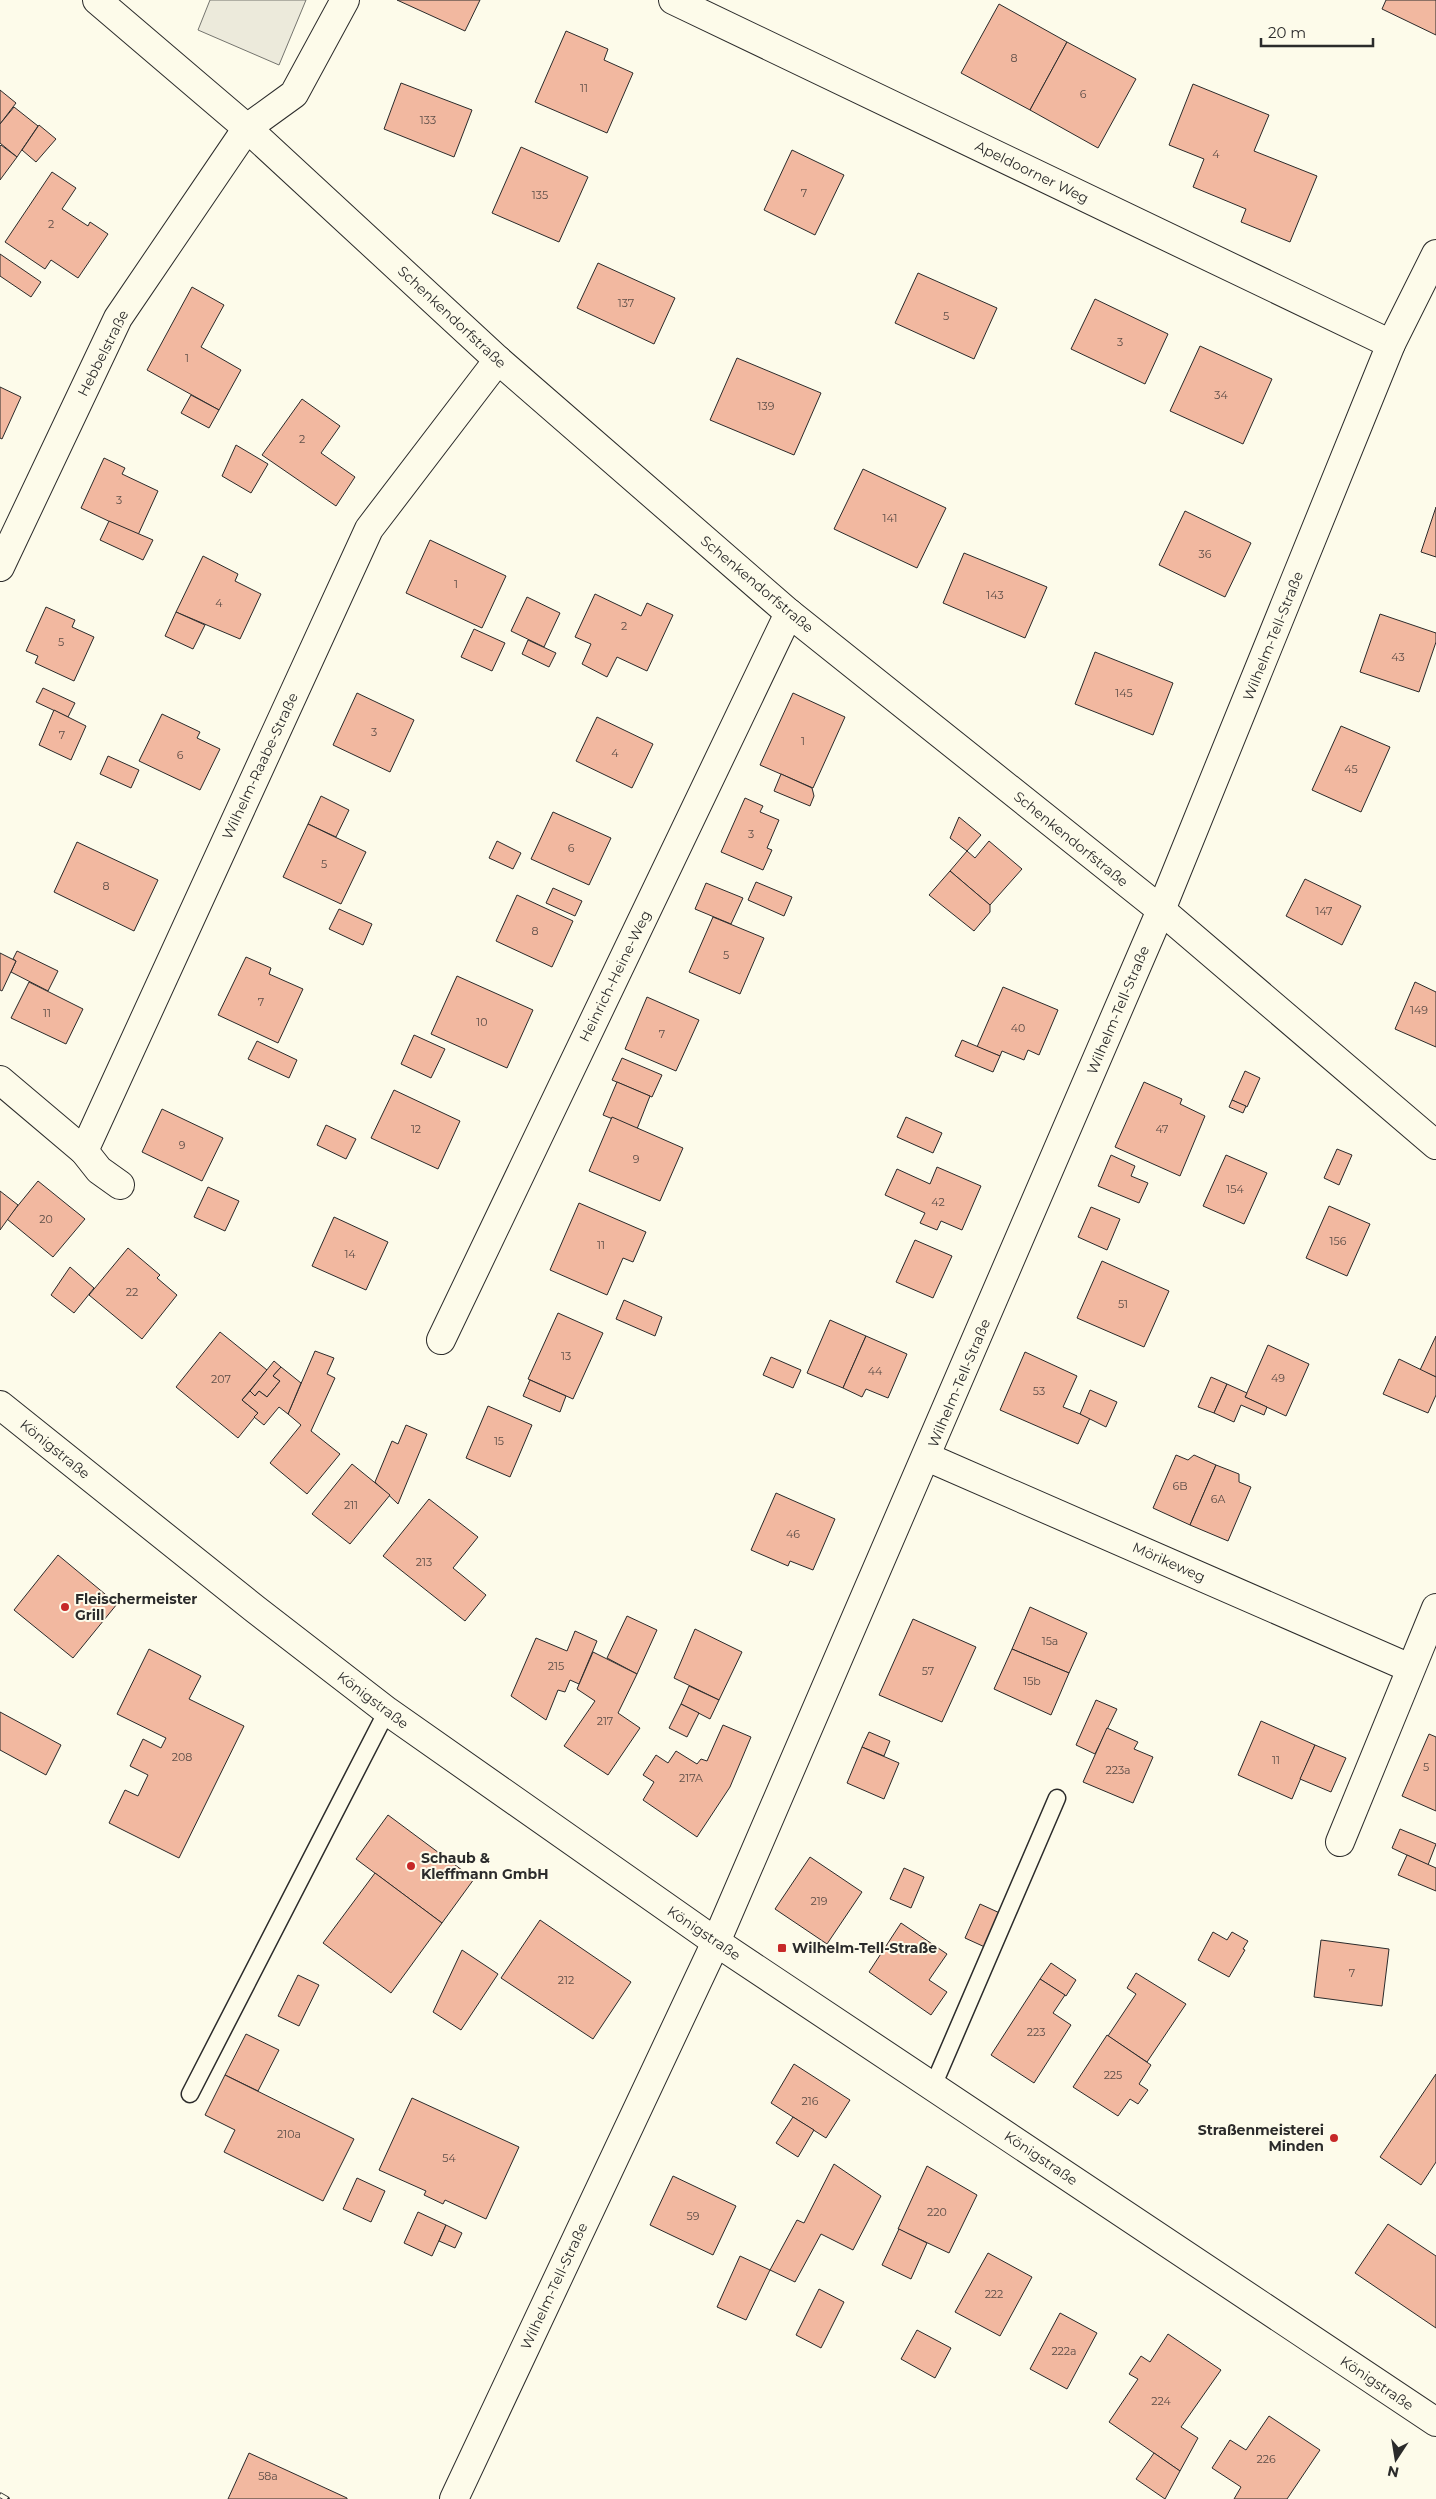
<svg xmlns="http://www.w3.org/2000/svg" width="1436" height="2499" viewBox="0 0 1436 2499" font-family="Montserrat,sans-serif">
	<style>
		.parking { fill: #eceadb; stroke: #74746e }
		.building { fill: #f2b8a0; stroke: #2b2b2b }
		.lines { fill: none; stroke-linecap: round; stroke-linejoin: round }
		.lane-casing { stroke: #2b2b2b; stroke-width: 19 }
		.street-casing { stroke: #2b2b2b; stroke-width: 30 }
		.secondary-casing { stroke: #2b2b2b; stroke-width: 30 }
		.lane { stroke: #fdfbea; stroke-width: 16 }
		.street { stroke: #fdfbea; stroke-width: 28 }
		.secondary { stroke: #fdfbea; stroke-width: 28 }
		.rail-casing { stroke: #2b2b2b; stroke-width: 5.5 }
		.rail { stroke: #fdfbea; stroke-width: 4; stroke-dasharray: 11; stroke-linecap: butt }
		.poi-dot { fill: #c62828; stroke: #fdfbea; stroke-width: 2 }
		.labels { text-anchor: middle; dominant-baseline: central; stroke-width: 4; stroke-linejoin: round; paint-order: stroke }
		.number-label { font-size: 11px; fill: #5d4e48 }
		.street-label { font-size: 14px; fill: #2b2b2b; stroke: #fdfbea }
		.poi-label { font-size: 14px; font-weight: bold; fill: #2b2b2b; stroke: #fdfbea; text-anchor: start }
	</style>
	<rect width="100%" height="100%" fill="#fdfbea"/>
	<polygon class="parking" points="210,0 306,0 279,65 198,30"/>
	<g class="building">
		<polygon points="397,0 480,0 465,31"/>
		<polygon points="1386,0 1436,0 1436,35 1382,9"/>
		<polygon points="999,4 1067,42 1030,110 961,73"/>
		<polygon points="566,31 608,49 604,60 633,73 607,133 535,102"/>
		<polygon points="1067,42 1136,79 1098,148 1030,110"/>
		<polygon points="401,83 472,110 454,157 384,129"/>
		<polygon points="1193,84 1269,115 1254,151 1317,176 1290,242 1241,222 1246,209 1193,187 1204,159 1169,145"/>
		<polygon points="0,90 16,103 0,124"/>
		<polygon points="14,107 38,126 17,157 0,143 0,124"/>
		<polygon points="39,125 56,139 36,162 22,150"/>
		<polygon points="1,145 17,157 0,180 0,146"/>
		<polygon points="521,147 588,177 559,242 492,213"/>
		<polygon points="792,150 844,175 815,235 764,210"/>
		<polygon points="52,172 76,188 62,209 88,226 90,222 108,234 78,278 51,260 45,269 5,242"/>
		<polygon points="0,254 41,282 31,297 0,276"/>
		<polygon points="598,263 675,298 654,344 577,308"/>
		<polygon points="918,273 997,308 974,359 895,323"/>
		<polygon points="192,287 224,305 201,347 241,370 219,410 147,370"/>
		<polygon points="1095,299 1168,334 1145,384 1071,349"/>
		<polygon points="1200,346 1272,379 1243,444 1170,411"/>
		<polygon points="737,358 821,393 794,455 710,420"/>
		<polygon points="0,387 21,397 2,439 0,438"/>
		<polygon points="191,395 219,410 209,428 181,413"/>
		<polygon points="302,399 340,426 321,453 355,477 336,506 262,455"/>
		<polygon points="236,445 268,464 251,493 222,476"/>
		<polygon points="104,458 125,468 122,474 158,491 138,535 81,508"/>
		<polygon points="863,469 946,508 917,568 834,529"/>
		<polygon points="1436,507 1436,557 1421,552"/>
		<polygon points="1185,511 1251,543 1225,597 1159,565"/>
		<polygon points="109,521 153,540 143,560 100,540"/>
		<polygon points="430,540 506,576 482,628 406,593"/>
		<polygon points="964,553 1047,587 1025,638 943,603"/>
		<polygon points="203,556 238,574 235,581 261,594 240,639 176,612"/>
		<polygon points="595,594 641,616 647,603 673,615 647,671 617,657 607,677 582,664 591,644 575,637"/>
		<polygon points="527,597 560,613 544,647 511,631"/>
		<polygon points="46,607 75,620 72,627 94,637 74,681 35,663 38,656 26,651"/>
		<polygon points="176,612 205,625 193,649 165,636"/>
		<polygon points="1380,614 1436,633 1436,642 1419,692 1360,672"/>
		<polygon points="474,629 505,643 492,671 461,657"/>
		<polygon points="528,640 556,653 549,667 522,654"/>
		<polygon points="1095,652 1173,683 1153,735 1075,704"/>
		<polygon points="43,688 75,703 68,717 36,702"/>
		<polygon points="357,693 414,720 390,772 333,745"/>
		<polygon points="793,693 845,717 813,788 760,765"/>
		<polygon points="54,710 86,726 71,760 39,745"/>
		<polygon points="162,714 200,732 197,738 220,749 200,790 139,761"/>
		<polygon points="597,717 653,744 632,788 576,761"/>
		<polygon points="1341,726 1390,747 1361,812 1312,790"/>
		<polygon points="108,756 139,770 131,788 100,774"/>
		<polygon points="781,774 812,788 814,796 810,806 774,791"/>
		<polygon points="321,796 349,810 336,837 308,824"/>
		<polygon points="745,798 763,806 760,812 779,820 767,848 772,850 763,870 721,852"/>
		<polygon points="553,812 611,838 589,885 531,859"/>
		<polygon points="959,817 981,835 967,851 950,838"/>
		<polygon points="308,824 366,852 341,904 283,877"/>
		<polygon points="497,841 521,853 513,869 489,858"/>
		<polygon points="989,841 1022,869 990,905 950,871 967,851 975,858"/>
		<polygon points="77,842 158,880 134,931 54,892"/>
		<polygon points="950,871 990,905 990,912 974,931 929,895"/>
		<polygon points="1305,879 1361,906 1342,945 1286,916"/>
		<polygon points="756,882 792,897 784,916 748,900"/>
		<polygon points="706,883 743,898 731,924 695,909"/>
		<polygon points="553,888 582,901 575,916 546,903"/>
		<polygon points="517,895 573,921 552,967 496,941"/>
		<polygon points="339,909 372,924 363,945 329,929"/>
		<polygon points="713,917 764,938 740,994 689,972"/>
		<polygon points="17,951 58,971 48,991 11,972 16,961 13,959"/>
		<polygon points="0,953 16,961 2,991 0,990"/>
		<polygon points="246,957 271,968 269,974 303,989 278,1043 218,1015"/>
		<polygon points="457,976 533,1010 507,1068 431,1034"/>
		<polygon points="29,982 83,1009 66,1044 11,1018"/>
		<polygon points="1415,982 1436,992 1436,1047 1395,1029"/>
		<polygon points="1003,987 1058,1010 1039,1055 1028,1050 1024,1060 1002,1051 1000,1056 977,1047"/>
		<polygon points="647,997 699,1020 676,1071 625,1049"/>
		<polygon points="414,1035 445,1049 431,1078 401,1064"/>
		<polygon points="962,1040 1000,1056 993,1072 955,1056"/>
		<polygon points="257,1041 297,1060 289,1078 248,1059"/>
		<polygon points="622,1058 662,1075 652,1097 612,1080"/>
		<polygon points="1245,1071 1260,1078 1247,1107 1232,1100"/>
		<polygon points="617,1082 650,1096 637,1129 603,1115"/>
		<polygon points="1144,1082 1182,1099 1180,1104 1205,1116 1180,1176 1115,1147"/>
		<polygon points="394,1090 460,1121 438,1169 371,1138"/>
		<polygon points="1232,1100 1246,1106 1243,1113 1229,1107"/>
		<polygon points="162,1109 223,1138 202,1181 142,1152"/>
		<polygon points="612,1117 683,1148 660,1201 589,1171"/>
		<polygon points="906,1117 942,1133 933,1153 897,1137"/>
		<polygon points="326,1125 356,1139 346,1159 317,1145"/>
		<polygon points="1337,1149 1352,1155 1339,1185 1324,1178"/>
		<polygon points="1111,1155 1135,1166 1131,1176 1148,1183 1139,1203 1098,1186"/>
		<polygon points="1226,1155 1267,1173 1244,1224 1203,1206"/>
		<polygon points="937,1167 981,1186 962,1230 941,1221 937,1230 920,1223 925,1213 885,1195 897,1169 930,1184"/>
		<polygon points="38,1181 85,1219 53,1257 7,1219"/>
		<polygon points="208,1187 239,1201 225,1231 194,1217"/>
		<polygon points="0,1191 18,1205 0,1230"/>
		<polygon points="579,1203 646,1232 633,1262 623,1258 607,1295 550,1270"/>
		<polygon points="1329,1206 1370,1224 1347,1276 1306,1258"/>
		<polygon points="1091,1207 1120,1219 1107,1250 1078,1237"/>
		<polygon points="334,1217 388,1242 366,1290 312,1266"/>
		<polygon points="915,1240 952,1256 933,1298 896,1282"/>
		<polygon points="128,1248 160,1275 157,1278 177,1295 142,1339 89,1295"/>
		<polygon points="1102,1261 1169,1291 1144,1347 1077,1318"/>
		<polygon points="70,1267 94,1288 74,1313 51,1295"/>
		<polygon points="624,1300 662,1317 655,1336 616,1319"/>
		<polygon points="558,1313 603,1333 573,1399 528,1379"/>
		<polygon points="830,1320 866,1336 843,1388 807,1373"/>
		<polygon points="220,1332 267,1370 242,1400 258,1413 238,1438 176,1387"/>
		<polygon points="866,1336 907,1354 888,1398 866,1389 862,1397 843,1388"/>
		<polygon points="1436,1336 1436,1377 1420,1370"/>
		<polygon points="1268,1345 1309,1364 1286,1416 1245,1397"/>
		<polygon points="315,1351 334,1358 327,1374 335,1378 311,1431 340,1454 307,1494 270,1463 301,1425 288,1414"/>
		<polygon points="1025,1352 1077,1376 1063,1407 1090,1418 1078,1444 1000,1410"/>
		<polygon points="771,1357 801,1370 793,1388 763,1375"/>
		<polygon points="1399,1359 1436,1377 1436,1395 1428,1413 1383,1394"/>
		<polygon points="274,1361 281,1367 273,1376 280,1381 267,1397 259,1391 255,1396 250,1391"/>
		<polygon points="281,1367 301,1383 288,1414 279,1407 264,1425 254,1417 258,1413 242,1400 250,1391 255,1396 259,1391 267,1397 280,1381 273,1376"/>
		<polygon points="1211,1377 1227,1384 1214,1413 1198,1407"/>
		<polygon points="530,1380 566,1396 560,1412 523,1396"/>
		<polygon points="1227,1384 1247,1393 1245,1397 1267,1407 1264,1415 1241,1405 1234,1422 1214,1413"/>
		<polygon points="1090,1390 1117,1402 1106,1427 1080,1414"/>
		<polygon points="488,1406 532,1425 510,1477 466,1458"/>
		<polygon points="406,1425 427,1434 398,1504 375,1482 392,1441 398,1444"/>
		<polygon points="1176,1455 1188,1460 1194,1455 1216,1465 1190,1525 1153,1508"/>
		<polygon points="352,1464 390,1495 350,1544 312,1514"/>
		<polygon points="1216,1465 1239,1474 1239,1482 1251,1487 1228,1541 1190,1525"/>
		<polygon points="776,1493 835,1519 813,1570 790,1561 788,1566 751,1550"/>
		<polygon points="429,1499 478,1537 453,1568 486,1595 465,1621 383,1556"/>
		<polygon points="58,1555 117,1604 73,1658 14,1610"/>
		<polygon points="1030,1607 1087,1633 1069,1673 1012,1649"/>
		<polygon points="627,1616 657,1630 637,1674 607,1658"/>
		<polygon points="913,1619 976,1647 942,1722 879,1695"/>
		<polygon points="695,1629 742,1652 719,1700 674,1678"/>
		<polygon points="575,1631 597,1641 579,1684 570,1680 565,1692 558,1690 546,1720 511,1696 536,1638 567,1651"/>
		<polygon points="149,1649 201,1676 189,1699 244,1726 179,1858 109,1823 125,1790 138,1796 148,1775 130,1766 143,1739 161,1748 166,1738 117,1714"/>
		<polygon points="1012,1649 1069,1673 1051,1715 994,1689"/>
		<polygon points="593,1652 637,1674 618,1713 640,1728 608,1775 564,1746 595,1701 577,1689"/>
		<polygon points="689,1686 719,1700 710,1719 681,1704"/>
		<polygon points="1096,1700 1117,1709 1095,1754 1076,1745"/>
		<polygon points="681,1704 699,1713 687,1737 669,1728"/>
		<polygon points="0,1712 61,1745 46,1775 0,1750"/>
		<polygon points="1261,1721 1315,1745 1292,1799 1238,1775"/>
		<polygon points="723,1725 751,1737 730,1787 697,1837 643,1800 654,1782 643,1775 656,1755 668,1763 676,1751 697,1764 701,1759 707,1761"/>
		<polygon points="1107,1728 1138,1742 1134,1749 1153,1757 1133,1803 1083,1782"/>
		<polygon points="869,1732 890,1741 884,1756 862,1747"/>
		<polygon points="1429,1734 1436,1737 1436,1811 1402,1796"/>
		<polygon points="1315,1745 1346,1758 1331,1792 1300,1779"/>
		<polygon points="862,1747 899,1763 884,1799 847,1783"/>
		<polygon points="388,1815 474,1879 442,1923 356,1859"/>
		<polygon points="1400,1829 1436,1844 1428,1865 1392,1848"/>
		<polygon points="1407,1855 1436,1868 1436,1891 1398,1875"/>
		<polygon points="810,1857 862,1892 827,1944 775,1909"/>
		<polygon points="904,1868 924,1877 911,1908 890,1899"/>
		<polygon points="375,1873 442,1923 391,1993 323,1943"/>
		<polygon points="980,1904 1002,1914 987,1948 965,1938"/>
		<polygon points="540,1920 631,1982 593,2039 501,1978"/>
		<polygon points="901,1923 947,1954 929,1980 947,1992 931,2015 869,1972"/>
		<polygon points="1213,1932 1227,1940 1232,1932 1248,1941 1243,1949 1245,1950 1229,1977 1198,1960"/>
		<polygon points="1321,1940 1389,1949 1382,2006 1314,1997"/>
		<polygon points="462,1950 498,1974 461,2030 433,2012"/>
		<polygon points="1051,1963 1076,1980 1066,1996 1040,1979"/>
		<polygon points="1136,1973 1186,2004 1147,2062 1108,2036 1136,1994 1127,1988"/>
		<polygon points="298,1975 319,1985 299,2026 278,2016"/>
		<polygon points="1040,1979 1065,1995 1053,2013 1071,2025 1034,2083 991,2055"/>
		<polygon points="246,2034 279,2050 258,2091 225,2075"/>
		<polygon points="1107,2035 1151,2065 1139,2084 1148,2090 1138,2104 1130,2099 1118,2116 1073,2087"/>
		<polygon points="794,2064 850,2100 826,2138 771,2103"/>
		<polygon points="1436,2074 1436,2162 1421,2185 1380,2157"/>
		<polygon points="225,2075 354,2139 323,2201 224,2152 235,2130 205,2115"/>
		<polygon points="412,2098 519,2147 486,2219 445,2200 443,2204 424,2195 426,2191 379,2170"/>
		<polygon points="793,2117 814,2130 798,2157 776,2143"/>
		<polygon points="834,2164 881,2196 853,2250 821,2234 795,2282 770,2270 797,2220 804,2223"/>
		<polygon points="927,2166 977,2195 949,2253 898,2229"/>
		<polygon points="673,2176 736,2206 713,2255 650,2225"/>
		<polygon points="357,2178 385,2191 371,2222 343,2209"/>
		<polygon points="418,2212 446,2225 432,2256 404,2243"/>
		<polygon points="1388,2224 1436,2256 1436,2328 1355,2273"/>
		<polygon points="446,2225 462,2233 455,2248 439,2241"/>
		<polygon points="899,2229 927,2243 911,2279 882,2265"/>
		<polygon points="988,2253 1032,2277 1000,2336 955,2312"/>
		<polygon points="740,2256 770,2270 746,2320 717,2307"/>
		<polygon points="819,2289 844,2302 821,2348 796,2335"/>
		<polygon points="1060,2313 1097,2333 1067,2389 1030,2369"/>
		<polygon points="917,2330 951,2348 935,2378 901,2359"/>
		<polygon points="1168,2334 1221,2370 1181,2427 1198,2438 1180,2471 1109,2422 1138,2379 1129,2374 1141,2356 1150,2362"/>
		<polygon points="1269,2416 1320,2450 1287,2499 1234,2499 1241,2487 1212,2468 1230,2440 1246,2450"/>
		<polygon points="249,2453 347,2498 347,2499 228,2499"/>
		<polygon points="1154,2453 1180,2471 1165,2499 1136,2479"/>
	</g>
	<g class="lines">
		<g class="lane-casing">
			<g id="lane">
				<polyline points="933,2086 1057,1798"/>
				<polyline points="190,2094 387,1711"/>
			</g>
		</g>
		<g class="street-casing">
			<g id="street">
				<polyline points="97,0 247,128 498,360 789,613 1161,910 1436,1145"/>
				<polyline points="673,0 1391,344"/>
				<polyline points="0,567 118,318 247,128 294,94 345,0"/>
				<polyline points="0,1080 84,1151"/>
				<polyline points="120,1185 99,1170 84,1151 369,529 498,360"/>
				<polyline points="441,1340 789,613"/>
				<polyline points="927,1457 1410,1668"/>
				<polyline points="1340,1842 1436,1608"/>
				<polyline points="454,2499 716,1942 1161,910 1391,344 1436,254"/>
			</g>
		</g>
		<g class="secondary-casing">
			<polyline id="secondary" points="0,1405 255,1609 387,1711 716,1942 1436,2422"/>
		</g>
		<use href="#lane" class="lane"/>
		<use href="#street" class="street"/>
		<use href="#secondary" class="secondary"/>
		<g class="rail-casing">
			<polyline id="rail" points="0,2495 7,2499"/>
		</g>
		<use href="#rail" class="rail"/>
	</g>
	<g class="poi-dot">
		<circle cx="65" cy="1607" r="5"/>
		<circle cx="411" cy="1866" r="5"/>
		<rect x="777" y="1943" width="10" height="10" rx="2.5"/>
		<circle cx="1334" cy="2138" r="5"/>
	</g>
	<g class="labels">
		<g class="number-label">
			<text x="1014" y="58">8</text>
			<text x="584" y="88">11</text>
			<text x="1083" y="94">6</text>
			<text x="428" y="120">133</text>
			<text x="1216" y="154">4</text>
			<text x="804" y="193">7</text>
			<text x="540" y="195">135</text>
			<text x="51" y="224">2</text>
			<text x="626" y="303">137</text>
			<text x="946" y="316">5</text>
			<text x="1120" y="342">3</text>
			<text x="187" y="358">1</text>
			<text x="1221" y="395">34</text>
			<text x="766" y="406">139</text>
			<text x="302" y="439">2</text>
			<text x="119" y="500">3</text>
			<text x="890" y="518">141</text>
			<text x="1205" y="554">36</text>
			<text x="456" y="584">1</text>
			<text x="995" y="595">143</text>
			<text x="219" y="603">4</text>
			<text x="624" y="626">2</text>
			<text x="61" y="642">5</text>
			<text x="1398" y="657">43</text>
			<text x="1124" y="693">145</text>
			<text x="374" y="732">3</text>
			<text x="62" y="735">7</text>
			<text x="803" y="741">1</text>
			<text x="615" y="753">4</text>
			<text x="180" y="755">6</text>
			<text x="1351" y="769">45</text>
			<text x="751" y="834">3</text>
			<text x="571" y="848">6</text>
			<text x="324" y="864">5</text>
			<text x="106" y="886">8</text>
			<text x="1324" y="911">147</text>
			<text x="535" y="931">8</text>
			<text x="726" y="955">5</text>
			<text x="261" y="1002">7</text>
			<text x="1419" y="1010">149</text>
			<text x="47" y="1013">11</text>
			<text x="482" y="1022">10</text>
			<text x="1018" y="1028">40</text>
			<text x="662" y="1034">7</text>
			<text x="416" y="1129">12</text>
			<text x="1162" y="1129">47</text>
			<text x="182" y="1145">9</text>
			<text x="636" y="1159">9</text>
			<text x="1235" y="1189">154</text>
			<text x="938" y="1202">42</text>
			<text x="46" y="1219">20</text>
			<text x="1338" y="1241">156</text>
			<text x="601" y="1245">11</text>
			<text x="350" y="1254">14</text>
			<text x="132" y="1292">22</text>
			<text x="1123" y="1304">51</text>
			<text x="566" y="1356">13</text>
			<text x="875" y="1371">44</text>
			<text x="1278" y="1378">49</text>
			<text x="221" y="1379">207</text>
			<text x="1039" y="1391">53</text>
			<text x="499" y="1441">15</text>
			<text x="1180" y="1486">6B</text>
			<text x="1218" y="1499">6A</text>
			<text x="351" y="1505">211</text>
			<text x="793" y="1534">46</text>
			<text x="424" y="1562">213</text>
			<text x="1050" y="1641">15a</text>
			<text x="556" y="1666">215</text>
			<text x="928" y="1671">57</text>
			<text x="1032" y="1681">15b</text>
			<text x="605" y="1721">217</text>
			<text x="182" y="1757">208</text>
			<text x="1276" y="1760">11</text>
			<text x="1426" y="1767">5</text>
			<text x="1118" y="1770">223a</text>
			<text x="691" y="1778">217A</text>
			<text x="819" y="1901">219</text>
			<text x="1352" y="1973">7</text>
			<text x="566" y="1980">212</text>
			<text x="1036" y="2032">223</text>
			<text x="1113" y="2075">225</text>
			<text x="810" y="2101">216</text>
			<text x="289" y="2134">210a</text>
			<text x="449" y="2158">54</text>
			<text x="937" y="2212">220</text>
			<text x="693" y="2216">59</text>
			<text x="994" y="2294">222</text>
			<text x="1064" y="2351">222a</text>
			<text x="1161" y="2401">224</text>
			<text x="1266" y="2459">226</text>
			<text x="268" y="2476">58a</text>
		</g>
		<g class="street-label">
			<text transform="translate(1032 172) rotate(26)">Apeldoorner Weg</text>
			<text transform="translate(452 317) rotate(43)">Schenkendorfstraße</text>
			<text transform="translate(103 353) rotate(-63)">Hebbelstraße</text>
			<text transform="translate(757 584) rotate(40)">Schenkendorfstraße</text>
			<text transform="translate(1273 636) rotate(-68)">Wilhelm-Tell-Straße</text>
			<text transform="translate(260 766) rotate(-65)">Wilhelm-Raabe-Straße</text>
			<text transform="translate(1071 839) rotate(39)">Schenkendorfstraße</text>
			<text transform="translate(615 976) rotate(-64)">Heinrich-Heine-Weg</text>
			<text transform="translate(1118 1010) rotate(-67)">Wilhelm-Tell-Straße</text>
			<text transform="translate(959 1383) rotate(-67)">Wilhelm-Tell-Straße</text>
			<text transform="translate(55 1449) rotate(39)">Königstraße</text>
			<text transform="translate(1169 1562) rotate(24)">Mörikeweg</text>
			<text transform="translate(373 1700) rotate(37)">Königstraße</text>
			<text transform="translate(704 1933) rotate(34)">Königstraße</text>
			<text transform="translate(1041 2158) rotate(34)">Königstraße</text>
			<text transform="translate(554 2286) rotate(-65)">Wilhelm-Tell-Straße</text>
			<text transform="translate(1377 2383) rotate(34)">Königstraße</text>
		</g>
		<g class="poi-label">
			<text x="75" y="1599">Fleischermeister<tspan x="75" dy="16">Grill</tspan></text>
			<text x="421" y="1858">Schaub &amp;<tspan x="421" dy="16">Kleffmann GmbH</tspan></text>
			<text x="792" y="1948">Wilhelm-Tell-Straße</text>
			<text x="1324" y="2130" text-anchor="end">Straßenmeisterei<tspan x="1324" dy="16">Minden</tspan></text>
		</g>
	</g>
	<g transform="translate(1396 2459) rotate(192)" stroke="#fdfbea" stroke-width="4" paint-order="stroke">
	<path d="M0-4L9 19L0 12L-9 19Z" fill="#2b2b2b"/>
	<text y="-8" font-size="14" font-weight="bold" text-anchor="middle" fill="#2b2b2b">N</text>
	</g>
	<path d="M1261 38v8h112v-8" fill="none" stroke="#2b2b2b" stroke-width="2.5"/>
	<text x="1268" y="38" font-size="15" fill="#2b2b2b" stroke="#fdfbea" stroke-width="4" paint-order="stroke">20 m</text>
</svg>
